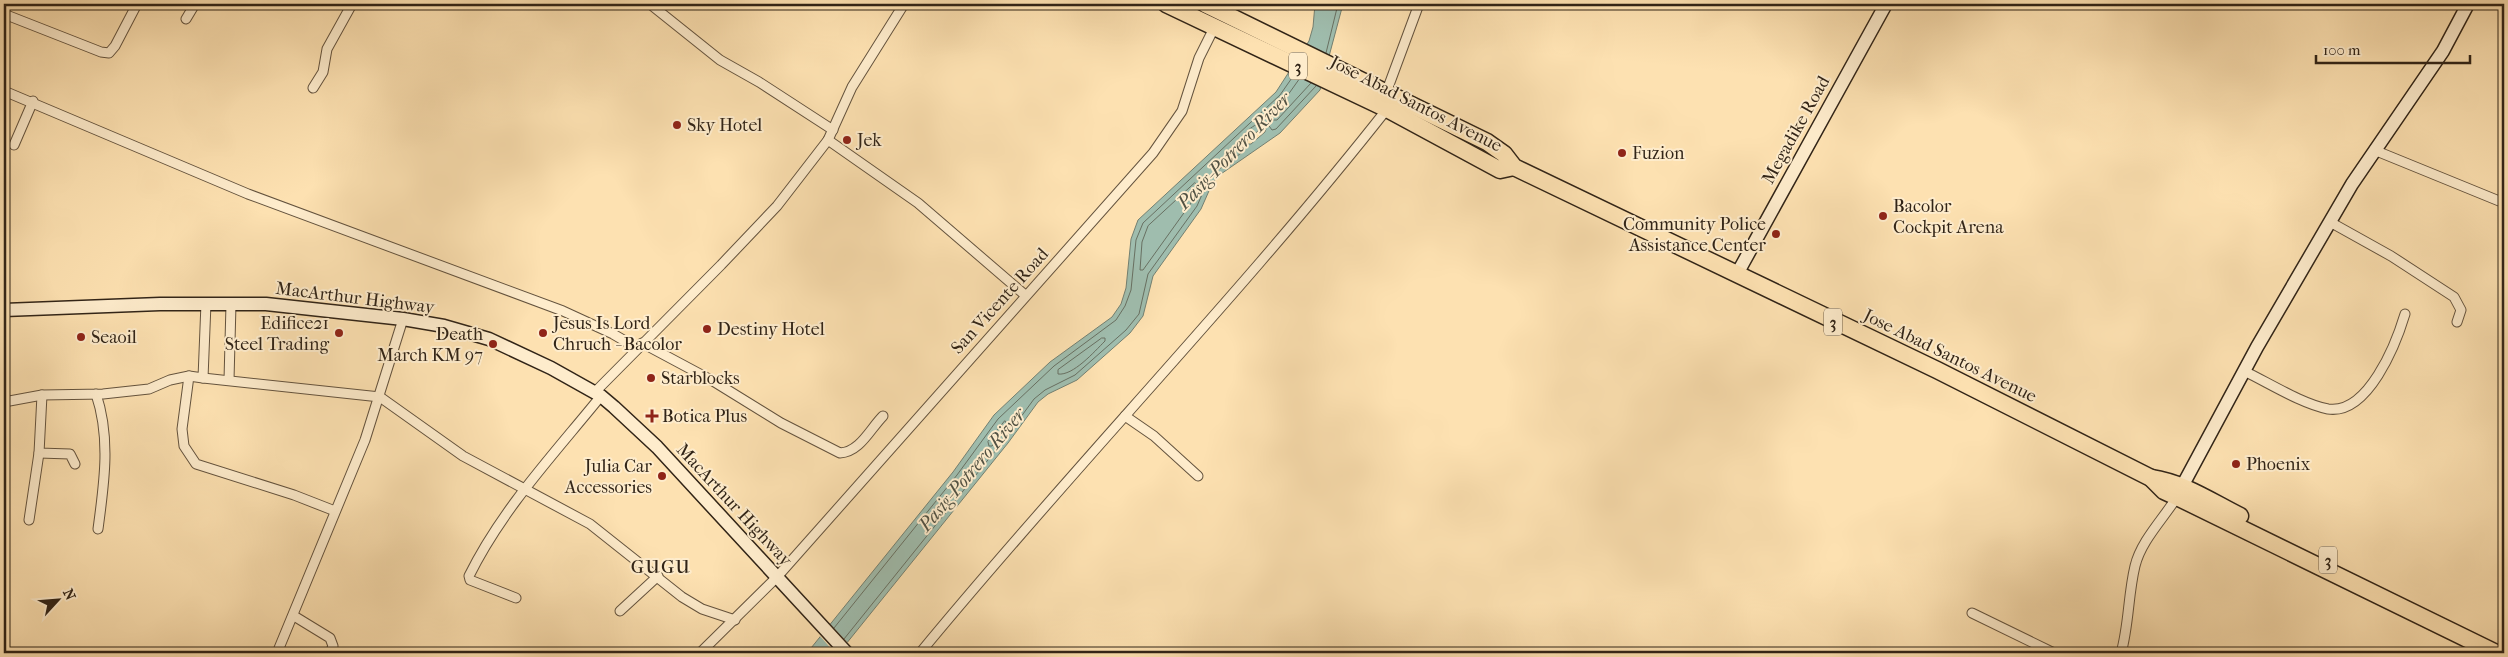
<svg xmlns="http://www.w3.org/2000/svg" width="2508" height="657" viewBox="0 0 2508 657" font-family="'IM FELL French Canon',serif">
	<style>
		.water { fill: #9fbdae; stroke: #738072; fill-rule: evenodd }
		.pier { fill: #fde1b1 }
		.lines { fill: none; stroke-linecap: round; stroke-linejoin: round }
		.shore { stroke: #687062; stroke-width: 1 }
		.street-casing { stroke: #64533e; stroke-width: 11 }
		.secondary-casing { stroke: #312417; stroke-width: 15 }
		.highway-casing { stroke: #312417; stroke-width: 19 }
		.street { stroke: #feeccc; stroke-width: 9 }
		.secondary { stroke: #feeccc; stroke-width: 12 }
		.highway { stroke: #fde1b1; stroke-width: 16 }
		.poi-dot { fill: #8f2418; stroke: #feeccc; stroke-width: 2 }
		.labels { text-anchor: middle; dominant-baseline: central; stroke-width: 4; stroke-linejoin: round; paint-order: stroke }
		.shield { fill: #feeccc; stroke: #6e604d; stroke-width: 1 }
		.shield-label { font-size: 16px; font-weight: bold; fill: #312417 }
		.street-label { font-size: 18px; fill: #312417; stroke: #feeccc }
		.poi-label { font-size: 18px; fill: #312417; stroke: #feeccc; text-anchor: start }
		.water-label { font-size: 19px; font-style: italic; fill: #525244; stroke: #feeccc }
		.neighbourhood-label { font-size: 19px; letter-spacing: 1px; fill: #312417; stroke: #feeccc }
	</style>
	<rect width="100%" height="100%" fill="#fde1b1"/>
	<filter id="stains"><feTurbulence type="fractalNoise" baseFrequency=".004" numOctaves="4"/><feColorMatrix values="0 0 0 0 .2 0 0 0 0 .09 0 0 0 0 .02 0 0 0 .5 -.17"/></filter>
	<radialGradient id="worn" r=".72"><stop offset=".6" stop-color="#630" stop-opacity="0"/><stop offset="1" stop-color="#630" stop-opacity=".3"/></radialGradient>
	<path class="water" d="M 1315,4 L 1343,4 L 1320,90 L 1280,133 L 1218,176 L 1212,184 L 1201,209 L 1153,276 L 1143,316 L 1130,333 L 1077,380 L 1048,394 L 1038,402 L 1008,443 L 846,644 L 836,653 L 807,653 L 953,472 L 994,415 L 1050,362 L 1112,317 L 1121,304 L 1126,288 L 1131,239 L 1138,220 L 1276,92 L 1309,41 L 1313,27 ZM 1263,127 L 1266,129 L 1265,132 L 1251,144 L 1247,144 L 1247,140 Z"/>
	<polygon class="pier" points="829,623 849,644 840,653 835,653 819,635"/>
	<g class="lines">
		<g class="shore">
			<polyline points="1326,53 1338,4"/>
			<polyline points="1300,78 1285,99 1269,114 1273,120 1277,120 1311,83"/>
			<polygon points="1195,183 1199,186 1191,203 1143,270 1140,270 1142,242 1148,226"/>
			<path d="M 1102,338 L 1105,338 L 1105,341 C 1094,352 1073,376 1058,374 L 1058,370 Z"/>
			<polygon points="1005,421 1008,425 992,446 989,446 988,442"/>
			<polyline points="834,628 957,475 998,419 1054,366 1116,320 1125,306 1131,290 1136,240 1143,223 1280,95 1294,75"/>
			<path d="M 844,639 L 1004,440 L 1034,399 L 1045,390 L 1075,375 L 1126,330 L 1139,314 L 1148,274 L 1197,206 L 1208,181 L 1215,172 L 1244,151 C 1240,136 1247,128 1262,122 L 1267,123 L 1272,130 L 1276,129 L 1316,86"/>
		</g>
		<g class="street-casing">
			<g id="street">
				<polyline points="650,4 720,60 759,82 833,130"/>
				<polyline points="4,14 101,52 109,53 115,46 137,4"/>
				<polyline points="186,19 195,4"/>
				<polyline points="313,88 323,72 327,49 352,4"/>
				<polyline points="4,91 248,194 563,311 613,334 637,348"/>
				<polyline points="1386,93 1419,4"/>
				<polyline points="828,140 918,203 1025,295"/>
				<polyline points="14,145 33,101"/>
				<polyline points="2374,150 2504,203"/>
				<polyline points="2330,222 2391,256 2454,297 2461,310 2457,322"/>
				<path d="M 642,343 L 713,381 L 781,423 L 840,453 C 860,452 870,429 883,416"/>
				<path d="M 2244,371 C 2269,383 2302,404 2328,409 C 2368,415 2396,344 2405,314"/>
				<polyline points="189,376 182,429 184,446 196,464 294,495 335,511"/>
				<polyline points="203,378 380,397 463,456 590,524 682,597 702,609 735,620"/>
				<polyline points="229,380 231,304"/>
				<polyline points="594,393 721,265 777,206 828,140 852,87 904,4"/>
				<path d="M 96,394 C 111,438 104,484 98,529"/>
				<polyline points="42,395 39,453 70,454 75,464"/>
				<polyline points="4,402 42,395 103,394 149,389 170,380 189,376 203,378 206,303"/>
				<polyline points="1125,416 1154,436 1198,476"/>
				<polyline points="29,520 39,453"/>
				<path d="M 516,598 L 470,580 L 469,576 C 502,509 554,454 601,396"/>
				<polyline points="620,611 658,576"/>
				<polyline points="1972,613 2054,653"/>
				<polyline points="294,616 330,638 333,646 330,653"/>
				<polyline points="277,653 365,440 403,319"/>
				<polyline points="700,653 777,577 1153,153 1182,111 1199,58 1215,26"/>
				<path d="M 920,653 C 1072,468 1239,297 1387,109"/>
				<path d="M 2121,653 C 2129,625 2128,595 2135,566 C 2141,541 2163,519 2177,497"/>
			</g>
		</g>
		<g class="secondary-casing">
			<g id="secondary">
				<polyline points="1737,274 1886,4"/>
				<polyline points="4,310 160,304 266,304 403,319 444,326 489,339 551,368 601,396 614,407 657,447 847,653"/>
				<polyline points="2178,494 2257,347 2352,184 2443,51 2468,4"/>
			</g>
		</g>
		<g class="highway-casing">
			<g id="highway">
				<polyline points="1166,4 1387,109 1500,170 1514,167"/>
				<polyline points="1205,4 1487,142 1504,154 1514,167 1937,370 2151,478 2164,491 2177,497 2496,653"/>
				<path d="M 2151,478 C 2184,483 2210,501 2240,516"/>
			</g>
		</g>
		<use href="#street" class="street"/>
		<use href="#secondary" class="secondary"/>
		<use href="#highway" class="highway"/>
	</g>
	<g class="poi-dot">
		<circle cx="677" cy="125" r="5"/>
		<circle cx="847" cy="140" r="5"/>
		<circle cx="1622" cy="153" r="5"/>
		<circle cx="1883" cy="216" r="5"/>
		<circle cx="1776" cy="234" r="5"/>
		<circle cx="707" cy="329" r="5"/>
		<circle cx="339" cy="333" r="5"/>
		<circle cx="543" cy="333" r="5"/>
		<circle cx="81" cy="337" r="5"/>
		<circle cx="493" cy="344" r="5"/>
		<circle cx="651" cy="378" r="5"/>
		<path d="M649.5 408.5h5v5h5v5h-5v5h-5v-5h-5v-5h5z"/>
		<circle cx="2236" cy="464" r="5"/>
		<circle cx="662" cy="476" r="5"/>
	</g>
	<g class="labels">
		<g class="shield">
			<rect x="1289" y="52.5" width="18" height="27" rx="4"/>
			<rect x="1824" y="308.5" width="18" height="27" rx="4"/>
			<rect x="2319" y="546.5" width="18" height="27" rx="4"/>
		</g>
		<g class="shield-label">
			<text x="1298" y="66">3</text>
			<text x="1833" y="322">3</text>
			<text x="2328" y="560">3</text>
		</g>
		<g class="street-label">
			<text transform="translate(1416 104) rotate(27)">Jose Abad Santos Avenue</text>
			<text transform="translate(1796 130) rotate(-61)">Megadike Road</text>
			<text transform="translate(355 298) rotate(7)">MacArthur Highway</text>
			<text transform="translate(1000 301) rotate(-48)">San Vicente Road</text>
			<text transform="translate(1950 356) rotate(26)">Jose Abad Santos Avenue</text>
			<text transform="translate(734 505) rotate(47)">MacArthur Highway</text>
		</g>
		<g class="poi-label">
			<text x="687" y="125">Sky Hotel</text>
			<text x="857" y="140">Jek</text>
			<text x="1632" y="153">Fuzion</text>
			<text x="1893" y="206">Bacolor<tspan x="1893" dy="21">Cockpit Arena</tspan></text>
			<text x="1766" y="224" text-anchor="end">Community Police<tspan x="1766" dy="21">Assistance Center</tspan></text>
			<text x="329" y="323" text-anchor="end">Edifice21<tspan x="329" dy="21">Steel Trading</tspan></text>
			<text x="553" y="323">Jesus Is Lord<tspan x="553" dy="21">Chruch - Bacolor</tspan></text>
			<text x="717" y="329">Destiny Hotel</text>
			<text x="483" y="334" text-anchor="end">Death<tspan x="483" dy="21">March KM 97</tspan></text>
			<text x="91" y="337">Seaoil</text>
			<text x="661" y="378">Starblocks</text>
			<text x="662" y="416">Botica Plus</text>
			<text x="2246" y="464">Phoenix</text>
			<text x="652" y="466" text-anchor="end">Julia Car<tspan x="652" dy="21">Accessories</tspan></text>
		</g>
		<g class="water-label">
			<text transform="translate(1234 151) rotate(-46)">Pasig-Potrero River</text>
			<text transform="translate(972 470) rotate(-50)">Pasig-Potrero River</text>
		</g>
		<g class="neighbourhood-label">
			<text x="661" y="567">GUGU</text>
		</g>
	</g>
	<rect width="2508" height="657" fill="none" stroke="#fde1b1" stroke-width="20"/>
	<rect x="5" y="5" width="2498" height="647" fill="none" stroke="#312417" stroke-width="2.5"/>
	<rect x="10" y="10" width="2488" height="637" fill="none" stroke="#312417"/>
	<g transform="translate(58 600) rotate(64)" stroke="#feeccc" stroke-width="4" paint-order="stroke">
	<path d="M0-4L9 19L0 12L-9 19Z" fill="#312417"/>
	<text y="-8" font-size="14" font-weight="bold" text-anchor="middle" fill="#312417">N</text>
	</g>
	<path d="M2316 55v8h154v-8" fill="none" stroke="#312417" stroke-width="2.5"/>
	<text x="2323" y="55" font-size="15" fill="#312417" stroke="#feeccc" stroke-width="4" paint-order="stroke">100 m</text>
	<rect width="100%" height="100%" filter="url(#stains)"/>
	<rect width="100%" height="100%" fill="url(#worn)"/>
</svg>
